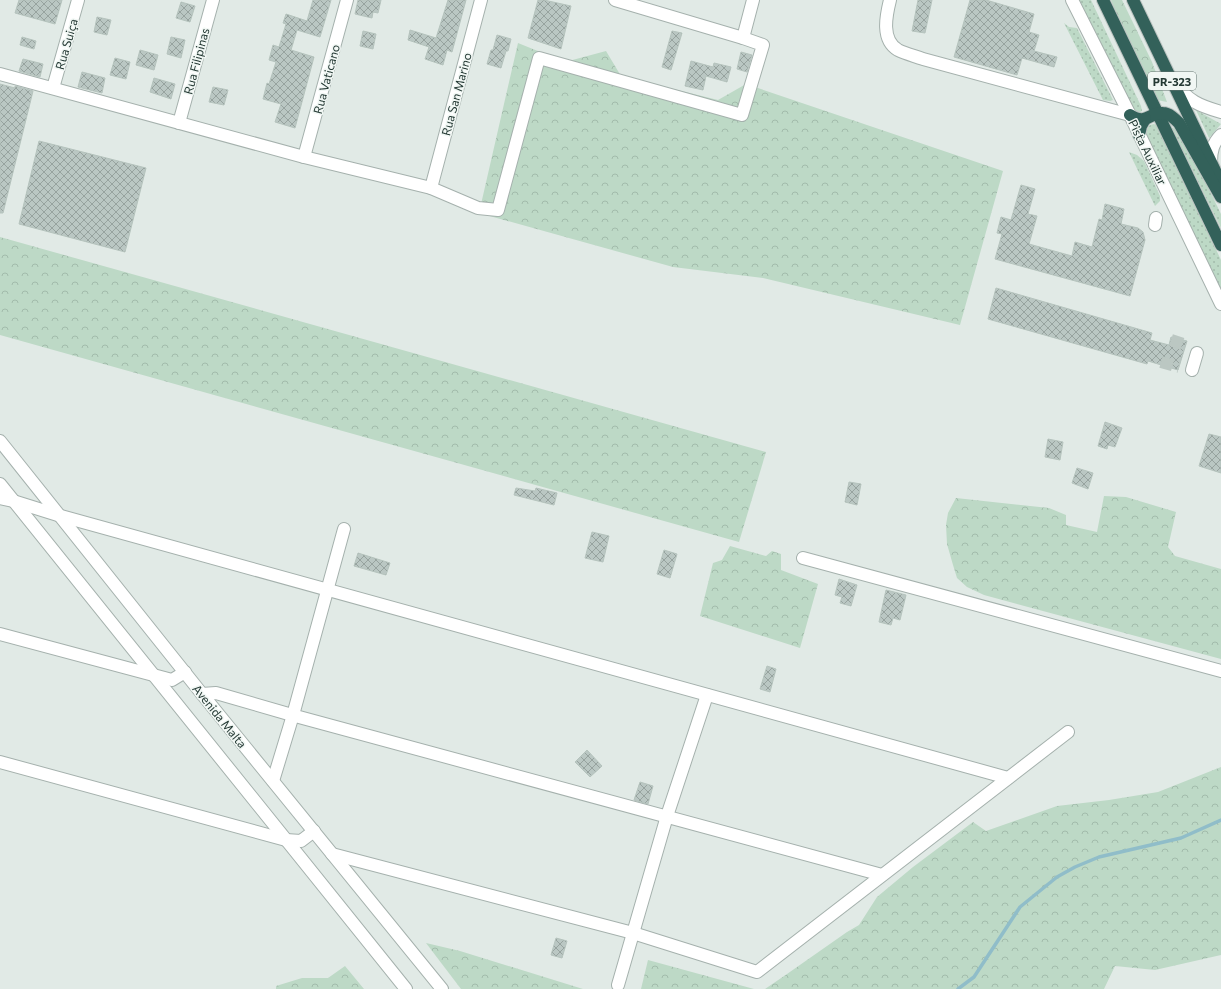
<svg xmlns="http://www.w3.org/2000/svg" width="1221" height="989" viewBox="0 0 1221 989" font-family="Commissioner,sans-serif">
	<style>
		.grass { fill: url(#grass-dots) }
		.forest { fill: url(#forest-crowns) }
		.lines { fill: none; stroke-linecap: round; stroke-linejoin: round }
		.stream { stroke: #90bdc9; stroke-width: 3.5 }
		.building { fill: url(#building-cross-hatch); stroke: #b5c3bd }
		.minor-tunnel { stroke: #bbc7c2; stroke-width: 12; stroke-dasharray: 12 6; stroke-linecap: butt }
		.minor-casing { stroke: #a5b1ad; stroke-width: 14 }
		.highway-casing { stroke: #bdc4c2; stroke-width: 14 }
		.minor { stroke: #fff; stroke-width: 12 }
		.highway { stroke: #33615a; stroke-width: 12 }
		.labels { text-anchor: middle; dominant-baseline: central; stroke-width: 3; stroke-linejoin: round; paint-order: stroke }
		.shield { fill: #f1f7f4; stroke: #62726e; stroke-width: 1 }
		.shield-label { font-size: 11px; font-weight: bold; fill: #243934 }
		.street-label { font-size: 12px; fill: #243934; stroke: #f1f7f4 }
	</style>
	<defs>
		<pattern id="grass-dots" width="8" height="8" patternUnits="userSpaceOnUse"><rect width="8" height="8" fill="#bdd9c6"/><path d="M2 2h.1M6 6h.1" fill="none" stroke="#a2bbab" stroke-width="1.8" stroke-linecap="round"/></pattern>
		<pattern id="forest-crowns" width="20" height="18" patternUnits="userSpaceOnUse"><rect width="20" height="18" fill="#bdd9c6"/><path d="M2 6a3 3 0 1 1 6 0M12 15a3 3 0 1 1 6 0" fill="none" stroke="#a2bbab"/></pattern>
		<pattern id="building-cross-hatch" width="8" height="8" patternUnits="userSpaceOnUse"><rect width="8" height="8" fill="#bac7c3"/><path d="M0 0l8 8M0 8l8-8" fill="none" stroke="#97a39f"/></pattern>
	</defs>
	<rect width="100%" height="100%" fill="#e1eae6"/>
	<g class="grass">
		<polygon points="1078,0 1091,0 1141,106 1142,111 1140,112 1134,111"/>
		<polygon points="1064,23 1069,27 1077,28 1113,100 1110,101 1103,100"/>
		<polygon points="1196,110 1221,124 1209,138"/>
		<path d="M 1154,124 L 1158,126 L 1221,260 L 1221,289 L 1148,139 C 1146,132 1146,130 1150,125 Z"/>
		<polygon points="1171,127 1175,129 1185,140 1221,214 1221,228"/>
		<polygon points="1129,152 1137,155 1144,161 1160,196 1160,201 1155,206"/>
	</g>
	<g class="forest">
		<polygon points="1111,0 1122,0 1152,62 1167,102 1157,100 1119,22"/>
		<polygon points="518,43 565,62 606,51 621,76 718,100 746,84 1003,171 960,325 763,278 673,267 479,213"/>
		<polygon points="0,237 766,452 739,542 0,335"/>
		<polygon points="1104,496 1126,497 1176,512 1168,547 1175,556 1221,569 1221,659 984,595 967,587 957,578 953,565 947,544 946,525 948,513 956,498 1049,508 1066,515 1066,525 1097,532"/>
		<polygon points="730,546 766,556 772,551 781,554 781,570 818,584 800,648 700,616 713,563 722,560"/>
		<polygon points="1221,767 1221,955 1155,970 1115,966 1104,989 765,989 787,974 847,932 859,925 877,897 913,867 973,822 986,831 1057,806 1109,800 1158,792"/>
		<polygon points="426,943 460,951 583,989 461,989"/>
		<polygon points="648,960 754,989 641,989"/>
		<polygon points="345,966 364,989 276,989 276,986 302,978 328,978"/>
	</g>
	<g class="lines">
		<polyline class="stream" points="958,989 974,977 1020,907 1057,877 1075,867 1099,857 1181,838 1221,820"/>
	</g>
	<g class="building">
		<polygon points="19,0 62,0 55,24 15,13"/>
		<polygon points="313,0 331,0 320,37 297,30 291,50 314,57 295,128 275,122 281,104 263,99 267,83 269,84 276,62 269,60 273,45 279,47 286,24 283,23 286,14 307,21"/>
		<polygon points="358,0 381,0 378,13 373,12 372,18 355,14"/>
		<polygon points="448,0 466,0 452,52 447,50 443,65 425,59 429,47 408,40 410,30 436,38"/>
		<polygon points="538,0 544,0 571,6 561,49 528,38"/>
		<polygon points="918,0 932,0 925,33 912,31"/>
		<polygon points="970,0 986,0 1034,14 1029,32 1039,35 1034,51 1057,57 1054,67 1022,58 1017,75 954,57"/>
		<polygon points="181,2 195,6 190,22 176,18"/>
		<polygon points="97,17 111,20 107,35 94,32"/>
		<polygon points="363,31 376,34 373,49 360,46"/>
		<polygon points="672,31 682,33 671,70 662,67"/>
		<polygon points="497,35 511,39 508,51 506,51 501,68 487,64 491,50 493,50"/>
		<polygon points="22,37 36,41 34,49 20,45"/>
		<polygon points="171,37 185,40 181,58 167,54"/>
		<polygon points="140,50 158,55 154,70 136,65"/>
		<polygon points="741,52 752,55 747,72 737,69"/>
		<polygon points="115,58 130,62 126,79 110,75"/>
		<polygon points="23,59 43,64 40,77 19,71"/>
		<polygon points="691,61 713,67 714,63 731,67 727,82 706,76 703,90 685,86"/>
		<polygon points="82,72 105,78 102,93 78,87"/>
		<polygon points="154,78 175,84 171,99 150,92"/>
		<polygon points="0,84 15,88 15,86 33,91 3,213 0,213"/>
		<polygon points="213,87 228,90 224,105 209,102"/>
		<polygon points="39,141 146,168 125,252 19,224"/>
		<polygon points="1021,185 1035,189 1028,214 1037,216 1029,244 1072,256 1075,242 1092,247 1099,219 1102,220 1105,204 1124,209 1121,224 1138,228 1143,232 1145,240 1130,296 995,259 1002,234 997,233 1001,217 1011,220"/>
		<polygon points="996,288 1152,333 1150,340 1169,345 1171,337 1187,341 1178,370 1148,361 1147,364 988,319"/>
		<polygon points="1105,422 1122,428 1115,447 1108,445 1107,449 1098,446"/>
		<polygon points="1209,434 1221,437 1221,473 1199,466"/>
		<polygon points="1048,439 1063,442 1060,460 1045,457"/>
		<polygon points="1077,468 1093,473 1088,489 1072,483"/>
		<polygon points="849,482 861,484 857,505 845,502"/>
		<polygon points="516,488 535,491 536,488 557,493 554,505 514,495"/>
		<polygon points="592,532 609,536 603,562 585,558"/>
		<polygon points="664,550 677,554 670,578 657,574"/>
		<polygon points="358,553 390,563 386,575 354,566"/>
		<polygon points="839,579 857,585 851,606 840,603 842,597 835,595"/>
		<polygon points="886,590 906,595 900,620 893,618 891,625 879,622"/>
		<polygon points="767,666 776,669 770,692 760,689"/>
		<polygon points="587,750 602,766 590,777 575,762"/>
		<polygon points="640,782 653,786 648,804 634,800"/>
		<polygon points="556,938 567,941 562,958 551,955"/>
	</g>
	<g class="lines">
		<g class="minor-tunnel">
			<polyline points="1171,340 1186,345"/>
			<polyline points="1161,362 1179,367"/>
		</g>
		<g class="minor-casing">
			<g id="minor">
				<path d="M 890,0 C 886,16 881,40 898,50 C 906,54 915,56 923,59 L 1130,115"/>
				<polyline points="1072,0 1130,115 1221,304"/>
				<polyline points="743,38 753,0"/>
				<polyline points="0,74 304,157 431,188 478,208 498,210 539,58 742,115 763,45 743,38 615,0"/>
				<path d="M 1175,82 C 1187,101 1200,106 1221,112"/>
				<polyline points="53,88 78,0"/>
				<polyline points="179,123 213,0"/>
				<polyline points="304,157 347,0"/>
				<path d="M 1211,162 C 1211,151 1213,143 1221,135"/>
				<polyline points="431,188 481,0"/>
				<polyline points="1155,225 1156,218"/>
				<polyline points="1192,370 1197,353"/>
				<polyline points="0,441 202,694 442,989"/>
				<polyline points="0,484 406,989"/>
				<polyline points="0,498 13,501 61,516 1008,778"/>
				<polyline points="803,558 1221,671"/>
				<polyline points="0,634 172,680 185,672"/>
				<polyline points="202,694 216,693 299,717 882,875"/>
				<polyline points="0,762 286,840 301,841 314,831"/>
				<polyline points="273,781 293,715 344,529"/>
				<polyline points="332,854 633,933 757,972 1068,732"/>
				<polyline points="618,985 667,816 707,695"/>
			</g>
		</g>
		<g class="highway-casing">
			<g id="highway">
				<polyline points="1103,0 1221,245"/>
				<polyline points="1133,0 1221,183"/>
				<path d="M 1130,115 C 1147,126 1149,112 1163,113 C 1169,113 1175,119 1179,123 L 1221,197"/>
				<polyline points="1139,135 1141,126 1145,119"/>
			</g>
		</g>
		<use href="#minor" class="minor"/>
		<use href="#highway" class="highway"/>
	</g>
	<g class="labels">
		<rect class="shield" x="1148" y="72" width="48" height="18" rx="3"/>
		<g class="shield-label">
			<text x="1172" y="81">PR-323</text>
		</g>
		<g class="street-label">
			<text transform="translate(66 44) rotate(-74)">Rua Suiça</text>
			<text transform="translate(196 61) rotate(-75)">Rua Filipinas</text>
			<text transform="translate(326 79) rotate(-75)">Rua Vaticano</text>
			<text transform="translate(456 94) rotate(-75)">Rua San Marino</text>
			<text transform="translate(1148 152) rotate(64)">Pista Auxiliar</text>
			<text transform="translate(220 716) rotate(51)">Avenida Malta</text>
		</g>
	</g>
</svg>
